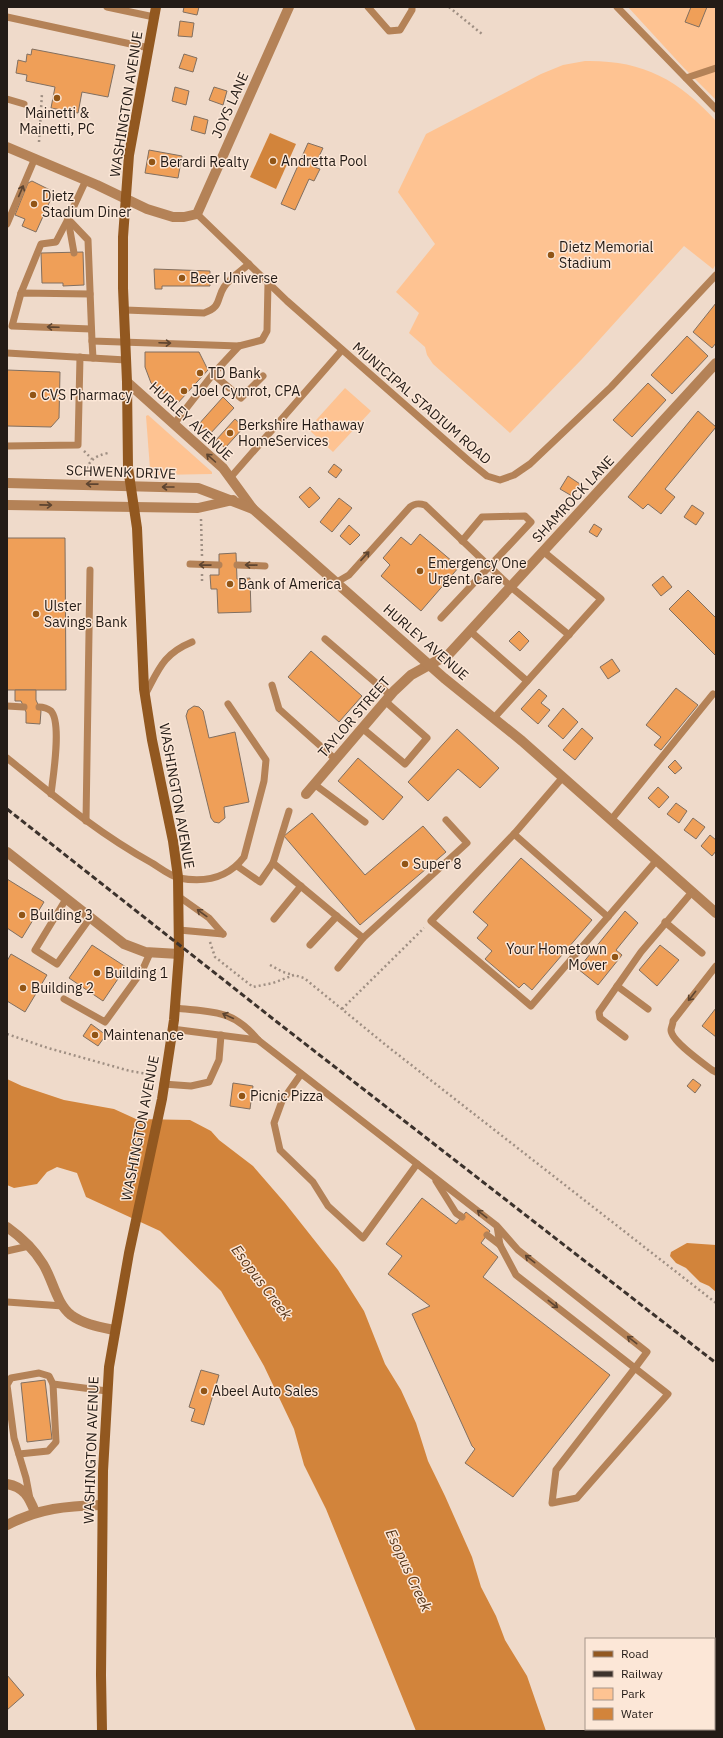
<svg xmlns="http://www.w3.org/2000/svg" width="723" height="1738" viewBox="0 0 723 1738" font-family="'IBM Plex Sans',sans-serif">
	<style>
		.green { fill: #fec392 }
		.water { fill: #d2843b }
		.building { fill: #ef9f58; stroke: #816f60 }
		.lines { fill: none; stroke-linecap: round; stroke-linejoin: round }
		.path { stroke: #9f8f83; stroke-width: 2.5; stroke-dasharray: 2 3; stroke-linecap: butt }
		.service { stroke: #b48257; stroke-width: 7 }
		.minor { stroke: #b48257; stroke-width: 10 }
		.tertiary { stroke: #b48257; stroke-width: 10 }
		.secondary { stroke: #925820; stroke-width: 10 }
		.rail { stroke: #3c322c; stroke-width: 3; stroke-dasharray: 6 3; stroke-linecap: butt }
		.oneway { stroke: #5d4430 }
		.poi-dot { fill: #915516; stroke: #fce7d7; stroke-width: 1.5 }
		.labels { text-anchor: middle; dominant-baseline: central; stroke-width: 3; stroke-linejoin: round; paint-order: stroke }
		.street-label { font-size: 14px; fill: #231b16; stroke: #fce7d7 }
		.poi-label { font-size: 14px; fill: #231b16; stroke: #fce7d7; text-anchor: start }
		.water-label { font-size: 15px; font-style: italic; fill: #59381b; stroke: #fce7d7 }
	</style>
	<rect width="100%" height="100%" fill="#efdaca"/>
	<g class="green">
		<polygon points="628,7 716,7 716,100 684,68"/>
		<path d="M 585,61 C 642,60 678,79 716,121 L 716,264 L 713,269 L 684,246 L 582,359 L 510,433 L 433,364 L 427,355 L 425,347 L 409,333 L 419,313 L 396,292 L 435,244 L 398,192 L 426,134 L 541,74 L 563,65 Z"/>
		<polygon points="345,388 371,411 333,452 308,429"/>
		<polygon points="148,415 212,472 212,474 156,475 152,473 150,469 146,416"/>
	</g>
	<g class="water">
		<polygon points="270,133 296,144 276,189 250,177"/>
		<polygon points="7,1079 22,1086 64,1100 114,1109 136,1119 190,1120 211,1131 219,1140 253,1166 285,1203 338,1270 364,1311 385,1364 401,1390 416,1423 428,1461 445,1496 472,1557 481,1587 496,1616 505,1640 527,1676 546,1731 416,1731 326,1509 304,1465 294,1429 264,1366 221,1291 160,1231 86,1197 77,1173 57,1167 47,1172 37,1184 14,1188 7,1185"/>
		<polygon points="687,1243 716,1245 716,1292 709,1286 700,1282 686,1268 676,1263 670,1256 671,1252"/>
	</g>
	<g class="building">
		<polygon points="184,7 199,7 197,15 183,12"/>
		<polygon points="691,7 707,7 699,27 685,22"/>
		<polygon points="180,21 194,23 192,37 178,36"/>
		<polygon points="32,49 115,65 108,97 82,92 78,113 51,108 55,87 26,81 27,75 16,73 18,60 26,62 27,54 31,55"/>
		<polygon points="184,54 197,58 193,72 179,68"/>
		<polygon points="175,87 189,91 186,105 172,101"/>
		<polygon points="214,87 227,91 223,105 209,100"/>
		<polygon points="194,116 208,120 205,134 191,130"/>
		<polygon points="308,143 323,148 314,167 320,169 314,181 309,179 295,210 281,204"/>
		<polygon points="149,150 182,156 178,178 145,173"/>
		<polygon points="32,181 54,192 36,232 22,226 25,219 15,215 28,183"/>
		<polygon points="83,252 84,285 63,286 63,283 42,283 41,253"/>
		<polygon points="154,269 210,271 210,286 162,286 162,289 155,289"/>
		<polygon points="716,303 716,343 712,348 693,332"/>
		<polygon points="687,336 708,356 672,394 651,375"/>
		<polygon points="145,352 199,352 208,370 176,405 151,383 145,367"/>
		<polygon points="7,370 60,372 59,418 51,427 7,426"/>
		<polygon points="648,383 666,400 632,437 613,420"/>
		<polygon points="223,397 234,408 209,435 198,425"/>
		<polygon points="698,411 716,427 665,489 675,497 661,514 648,504 643,509 628,497"/>
		<polygon points="235,419 244,427 225,448 216,440"/>
		<polygon points="334,464 342,470 336,478 328,472"/>
		<polygon points="568,476 580,484 572,496 560,489"/>
		<polygon points="310,487 320,498 309,508 299,497"/>
		<polygon points="339,498 352,508 332,532 320,522"/>
		<polygon points="692,505 704,513 696,525 684,517"/>
		<polygon points="594,524 602,529 597,537 589,532"/>
		<polygon points="349,525 360,535 350,545 340,536"/>
		<polygon points="420,534 459,567 421,611 381,576 390,565 383,558 401,537 411,545"/>
		<polygon points="7,538 65,538 66,690 7,690"/>
		<polygon points="236,553 237,579 250,578 251,612 218,613 217,589 211,589 210,575 219,575 219,554"/>
		<polygon points="663,576 672,587 661,596 652,585"/>
		<polygon points="688,590 716,618 716,656 669,609"/>
		<polygon points="519,631 529,641 520,651 509,641"/>
		<polygon points="311,651 362,696 339,722 288,677"/>
		<polygon points="612,659 620,671 608,679 600,667"/>
		<polygon points="676,688 698,705 661,750 654,745 661,737 646,725"/>
		<polygon points="539,689 547,696 541,703 550,710 538,724 521,709"/>
		<polygon points="15,690 36,690 36,700 41,711 40,724 26,723 26,712 21,701 15,701"/>
		<polygon points="194,706 199,707 203,711 209,738 235,732 249,802 224,807 225,818 219,823 214,822 211,818 186,716 188,710"/>
		<polygon points="563,708 578,722 563,739 548,726"/>
		<polygon points="582,728 593,738 575,760 563,750"/>
		<polygon points="457,729 499,768 480,788 458,769 428,801 408,782"/>
		<polygon points="358,758 403,797 383,820 338,781"/>
		<polygon points="675,760 682,768 675,774 668,767"/>
		<polygon points="658,787 669,797 659,808 648,798"/>
		<polygon points="676,803 687,811 679,823 667,814"/>
		<polygon points="312,813 365,875 423,826 446,852 360,925 284,836"/>
		<polygon points="693,818 705,827 696,839 684,830"/>
		<polygon points="710,835 716,840 716,851 712,856 701,846"/>
		<polygon points="521,858 592,920 532,990 524,983 519,988 485,959 492,951 477,938 488,925 473,912"/>
		<polygon points="7,879 44,902 22,938 7,928"/>
		<polygon points="625,911 638,923 616,950 622,955 598,985 578,969"/>
		<polygon points="92,945 126,967 103,1001 69,978"/>
		<polygon points="660,945 679,960 657,986 639,970"/>
		<polygon points="11,954 47,975 25,1012 7,1001 7,961"/>
		<polygon points="716,1008 716,1037 702,1026"/>
		<polygon points="91,1024 106,1035 98,1046 83,1036"/>
		<polygon points="693,1079 701,1085 695,1093 687,1086"/>
		<polygon points="233,1083 253,1086 250,1109 230,1106"/>
		<polygon points="422,1198 456,1224 466,1212 490,1231 481,1243 498,1257 483,1277 610,1375 513,1497 465,1463 475,1449 472,1446 412,1314 430,1306 388,1274 402,1256 386,1244"/>
		<polygon points="201,1370 219,1375 204,1425 191,1421 195,1409 189,1407"/>
		<polygon points="45,1380 52,1439 27,1442 21,1383"/>
		<polygon points="7,1675 24,1695 7,1710"/>
	</g>
	<g class="lines">
		<g class="path">
			<polyline points="449,7 482,34"/>
			<polyline points="39,142 42,93"/>
			<polyline points="84,451 92,459"/>
			<path d="M 85,473 C 89,460 95,456 108,453"/>
			<polyline points="201,519 202,556"/>
			<polyline points="202,581 202,573"/>
			<polyline points="210,942 215,957 253,987 273,983 294,975 304,978 387,1046 716,1303"/>
			<polyline points="270,965 283,972 293,975"/>
			<polyline points="342,1009 424,928"/>
			<polyline points="7,1034 48,1048 130,1071 154,1075"/>
		</g>
		<g class="service">
			<polyline points="107,7 154,17"/>
			<polyline points="368,7 389,31 400,30 412,10 412,7"/>
			<polyline points="617,7 716,109"/>
			<polyline points="7,17 149,48"/>
			<polyline points="686,78 716,68"/>
			<polyline points="7,99 24,104"/>
			<polyline points="86,180 68,219 88,240 92,341 239,346 262,340 267,331 268,282"/>
			<polyline points="197,214 287,301 470,462 487,476 500,480 514,475 530,464 611,387 716,275"/>
			<polyline points="68,219 74,253"/>
			<polyline points="7,224 35,158"/>
			<polyline points="21,293 41,244 56,242 68,219"/>
			<polyline points="90,294 21,293 12,326 91,329"/>
			<path d="M 125,310 L 204,313 C 222,307 216,299 224,287 C 230,278 241,271 249,264"/>
			<polyline points="92,341 93,358"/>
			<polyline points="7,353 126,360"/>
			<polyline points="213,374 241,398 263,376"/>
			<polyline points="174,424 213,374 239,346"/>
			<polyline points="7,446 78,445 80,357"/>
			<polyline points="230,478 342,350"/>
			<polyline points="190,564 219,565"/>
			<polyline points="237,565 265,566"/>
			<path d="M 337,582 L 349,575 L 410,507 C 415,503 419,503 425,505 L 511,587 L 569,635"/>
			<polyline points="441,618 531,522 525,516 482,517 462,541"/>
			<polyline points="470,631 527,681"/>
			<polyline points="325,639 390,695"/>
			<polyline points="272,685 279,709 335,759"/>
			<path d="M 145,695 C 159,669 163,654 192,642"/>
			<polyline points="7,706 24,707"/>
			<path d="M 39,707 C 44,707 47,708 51,711 C 62,723 53,777 51,794"/>
			<polyline points="494,718 601,599 544,552"/>
			<polyline points="362,728 405,764 427,738 385,701"/>
			<path d="M 7,758 C 54,796 99,834 152,863 C 160,868 170,876 179,878 C 205,883 228,878 244,857 L 264,781 L 266,760 L 228,704"/>
			<polyline points="563,777 514,834 431,921 531,1006 657,860"/>
			<polyline points="314,784 365,822"/>
			<polyline points="611,820 713,694"/>
			<polyline points="86,821 90,570"/>
			<polyline points="514,834 608,917"/>
			<polyline points="273,863 289,811"/>
			<polyline points="237,866 260,882 273,863 363,938 467,843 446,820"/>
			<polyline points="178,896 209,918 223,934"/>
			<polyline points="66,899 35,950 57,964 90,918"/>
			<polyline points="274,919 301,886"/>
			<polyline points="665,922 702,953"/>
			<polyline points="179,930 223,934"/>
			<polyline points="310,945 337,916"/>
			<path d="M 716,966 L 673,1021 C 673,1024 671,1028 671,1030 C 671,1041 703,1063 712,1070 L 716,1072"/>
			<polyline points="338,968 363,938"/>
			<polyline points="617,986 648,1009"/>
			<polyline points="64,999 105,1022 142,971 150,953"/>
			<path d="M 175,1008 C 212,1012 233,1009 258,1040 L 497,1226 L 500,1245 L 516,1275 L 668,1394 L 577,1498 L 552,1503 L 556,1470 L 635,1368 L 647,1352 L 518,1250 L 497,1226"/>
			<polyline points="172,1029 258,1040"/>
			<polyline points="625,1037 600,1018 599,1012 641,952 692,892"/>
			<polyline points="301,1074 282,1101 274,1123 280,1150 313,1182 328,1206 363,1238 417,1164"/>
			<polyline points="163,1084 191,1086 209,1082 219,1060 221,1035"/>
			<polyline points="436,1181 456,1213 462,1217"/>
			<polyline points="487,1235 500,1245"/>
			<polyline points="7,1251 29,1246"/>
			<polyline points="7,1302 63,1306"/>
			<polyline points="19,1454 48,1451 56,1442 53,1384"/>
			<polyline points="30,1499 26,1478 14,1438 7,1385 11,1378 39,1373 49,1376 53,1384 107,1391"/>
		</g>
		<g class="minor">
			<polyline points="7,147 97,185 147,209 173,217 184,217 197,214 289,7"/>
			<polyline points="127,382 223,468 253,509"/>
			<polyline points="306,794 394,691 411,675 449,654 716,363"/>
			<polyline points="7,852 124,944 145,952 179,954"/>
			<path d="M 7,1227 C 21,1237 34,1249 43,1264 C 53,1280 56,1303 71,1315 C 83,1324 100,1327 114,1330"/>
			<path d="M 7,1484 C 24,1487 29,1497 35,1512"/>
		</g>
		<g class="tertiary">
			<polyline points="7,483 198,488 253,509 444,678 522,741 716,913"/>
			<polyline points="7,505 198,508 233,500"/>
			<path d="M 7,1525 C 40,1508 66,1506 102,1505"/>
		</g>
		<polyline class="secondary" points="102,1731 101,1675 103,1471 109,1367 129,1253 162,1099 174,1020 179,954 178,877 173,841 152,740 144,689 137,528 128,468 127,382 123,288 123,237 129,155 156,7"/>
		<polyline class="rail" points="7,809 277,1022 716,1363"/>
	</g>
	<defs><path id="oneway-shaft" d="M-6 0H5M1.5-3L5.5 0L1.5 3" fill="none" stroke-width="1.6" stroke-linecap="round" stroke-linejoin="round"/></defs>
	<g class="oneway">
		<use href="#oneway-shaft" transform="translate(21 191) rotate(-67)"/>
		<use href="#oneway-shaft" transform="translate(53 327) rotate(-178)"/>
		<use href="#oneway-shaft" transform="translate(165 343) rotate(2)"/>
		<use href="#oneway-shaft" transform="translate(211 458) rotate(-138)"/>
		<use href="#oneway-shaft" transform="translate(92 484) rotate(-179)"/>
		<use href="#oneway-shaft" transform="translate(168 487) rotate(-180)"/>
		<use href="#oneway-shaft" transform="translate(46 505) rotate(1)"/>
		<use href="#oneway-shaft" transform="translate(365 556) rotate(-47)"/>
		<use href="#oneway-shaft" transform="translate(205 565) rotate(-179)"/>
		<use href="#oneway-shaft" transform="translate(251 565) rotate(-179)"/>
		<use href="#oneway-shaft" transform="translate(202 913) rotate(-144)"/>
		<use href="#oneway-shaft" transform="translate(692 996) rotate(128)"/>
		<use href="#oneway-shaft" transform="translate(228 1016) rotate(-155)"/>
		<use href="#oneway-shaft" transform="translate(482 1214) rotate(-142)"/>
		<use href="#oneway-shaft" transform="translate(530 1259) rotate(-142)"/>
		<use href="#oneway-shaft" transform="translate(553 1304) rotate(38)"/>
		<use href="#oneway-shaft" transform="translate(632 1340) rotate(-142)"/>
	</g>
	<g class="poi-dot">
		<circle cx="57" cy="98" r="4"/>
		<circle cx="273" cy="161" r="4"/>
		<circle cx="152" cy="162" r="4"/>
		<circle cx="34" cy="204" r="4"/>
		<circle cx="551" cy="255" r="4"/>
		<circle cx="182" cy="278" r="4"/>
		<circle cx="200" cy="373" r="4"/>
		<circle cx="184" cy="391" r="4"/>
		<circle cx="33" cy="395" r="4"/>
		<circle cx="230" cy="433" r="4"/>
		<circle cx="420" cy="571" r="4"/>
		<circle cx="230" cy="584" r="4"/>
		<circle cx="36" cy="614" r="4"/>
		<circle cx="405" cy="864" r="4"/>
		<circle cx="22" cy="915" r="4"/>
		<circle cx="615" cy="957" r="4"/>
		<circle cx="97" cy="973" r="4"/>
		<circle cx="23" cy="988" r="4"/>
		<circle cx="95" cy="1035" r="4"/>
		<circle cx="242" cy="1096" r="4"/>
		<circle cx="204" cy="1391" r="4"/>
	</g>
	<g class="labels">
		<g class="street-label">
			<text transform="translate(126 104) rotate(-81)">WASHINGTON AVENUE</text>
			<text transform="translate(230 105) rotate(-66)">JOYS LANE</text>
			<text transform="translate(422 403) rotate(41)">MUNICIPAL STADIUM ROAD</text>
			<text transform="translate(191 421) rotate(43)">HURLEY AVENUE</text>
			<text transform="translate(121 472) rotate(2)">SCHWENK DRIVE</text>
			<text transform="translate(573 499) rotate(-47)">SHAMROCK LANE</text>
			<text transform="translate(426 642) rotate(41)">HURLEY AVENUE</text>
			<text transform="translate(354 717) rotate(-49)">TAYLOR STREET</text>
			<text transform="translate(177 796) rotate(80)">WASHINGTON AVENUE</text>
			<text transform="translate(140 1128) rotate(-79)">WASHINGTON AVENUE</text>
			<text transform="translate(91 1450) rotate(-88)">WASHINGTON AVENUE</text>
		</g>
		<g class="poi-label">
			<text x="57" y="113" text-anchor="middle">Mainetti &amp;<tspan x="57" dy="16">Mainetti, PC</tspan></text>
			<text x="281" y="161">Andretta Pool</text>
			<text x="160" y="162">Berardi Realty</text>
			<text x="42" y="196">Dietz<tspan x="42" dy="16">Stadium Diner</tspan></text>
			<text x="559" y="247">Dietz Memorial<tspan x="559" dy="16">Stadium</tspan></text>
			<text x="190" y="278">Beer Universe</text>
			<text x="208" y="373">TD Bank</text>
			<text x="192" y="391">Joel Cymrot, CPA</text>
			<text x="41" y="395">CVS Pharmacy</text>
			<text x="238" y="425">Berkshire Hathaway<tspan x="238" dy="16">HomeServices</tspan></text>
			<text x="428" y="563">Emergency One<tspan x="428" dy="16">Urgent Care</tspan></text>
			<text x="238" y="584">Bank of America</text>
			<text x="44" y="606">Ulster<tspan x="44" dy="16">Savings Bank</tspan></text>
			<text x="413" y="864">Super 8</text>
			<text x="30" y="915">Building 3</text>
			<text x="607" y="949" text-anchor="end">Your Hometown<tspan x="607" dy="16">Mover</tspan></text>
			<text x="105" y="973">Building 1</text>
			<text x="31" y="988">Building 2</text>
			<text x="103" y="1035">Maintenance</text>
			<text x="250" y="1096">Picnic Pizza</text>
			<text x="212" y="1391">Abeel Auto Sales</text>
		</g>
		<g class="water-label">
			<text transform="translate(262 1282) rotate(53)">Esopus Creek</text>
			<text transform="translate(409 1570) rotate(65)">Esopus Creek</text>
		</g>
	</g>
	<rect width="723" height="1738" fill="none" stroke="#231b16" stroke-width="16"/>
	<rect x="585" y="1638" width="130" height="92" fill="#fce7d7" stroke="#a5958a"/>
	<rect x="593" y="1651" width="20" height="6" fill="#925820" stroke="#a5958a"/>
	<text x="621" y="1658" font-size="12" fill="#231b16">Road</text>
	<rect x="593" y="1671" width="20" height="6" fill="#3c322c" stroke="#a5958a"/>
	<text x="621" y="1678" font-size="12" fill="#231b16">Railway</text>
	<rect x="593" y="1688" width="20" height="12" fill="#fec392" stroke="#a5958a"/>
	<text x="621" y="1698" font-size="12" fill="#231b16">Park</text>
	<rect x="593" y="1708" width="20" height="12" fill="#d2843b" stroke="#a5958a"/>
	<text x="621" y="1718" font-size="12" fill="#231b16">Water</text>
</svg>
